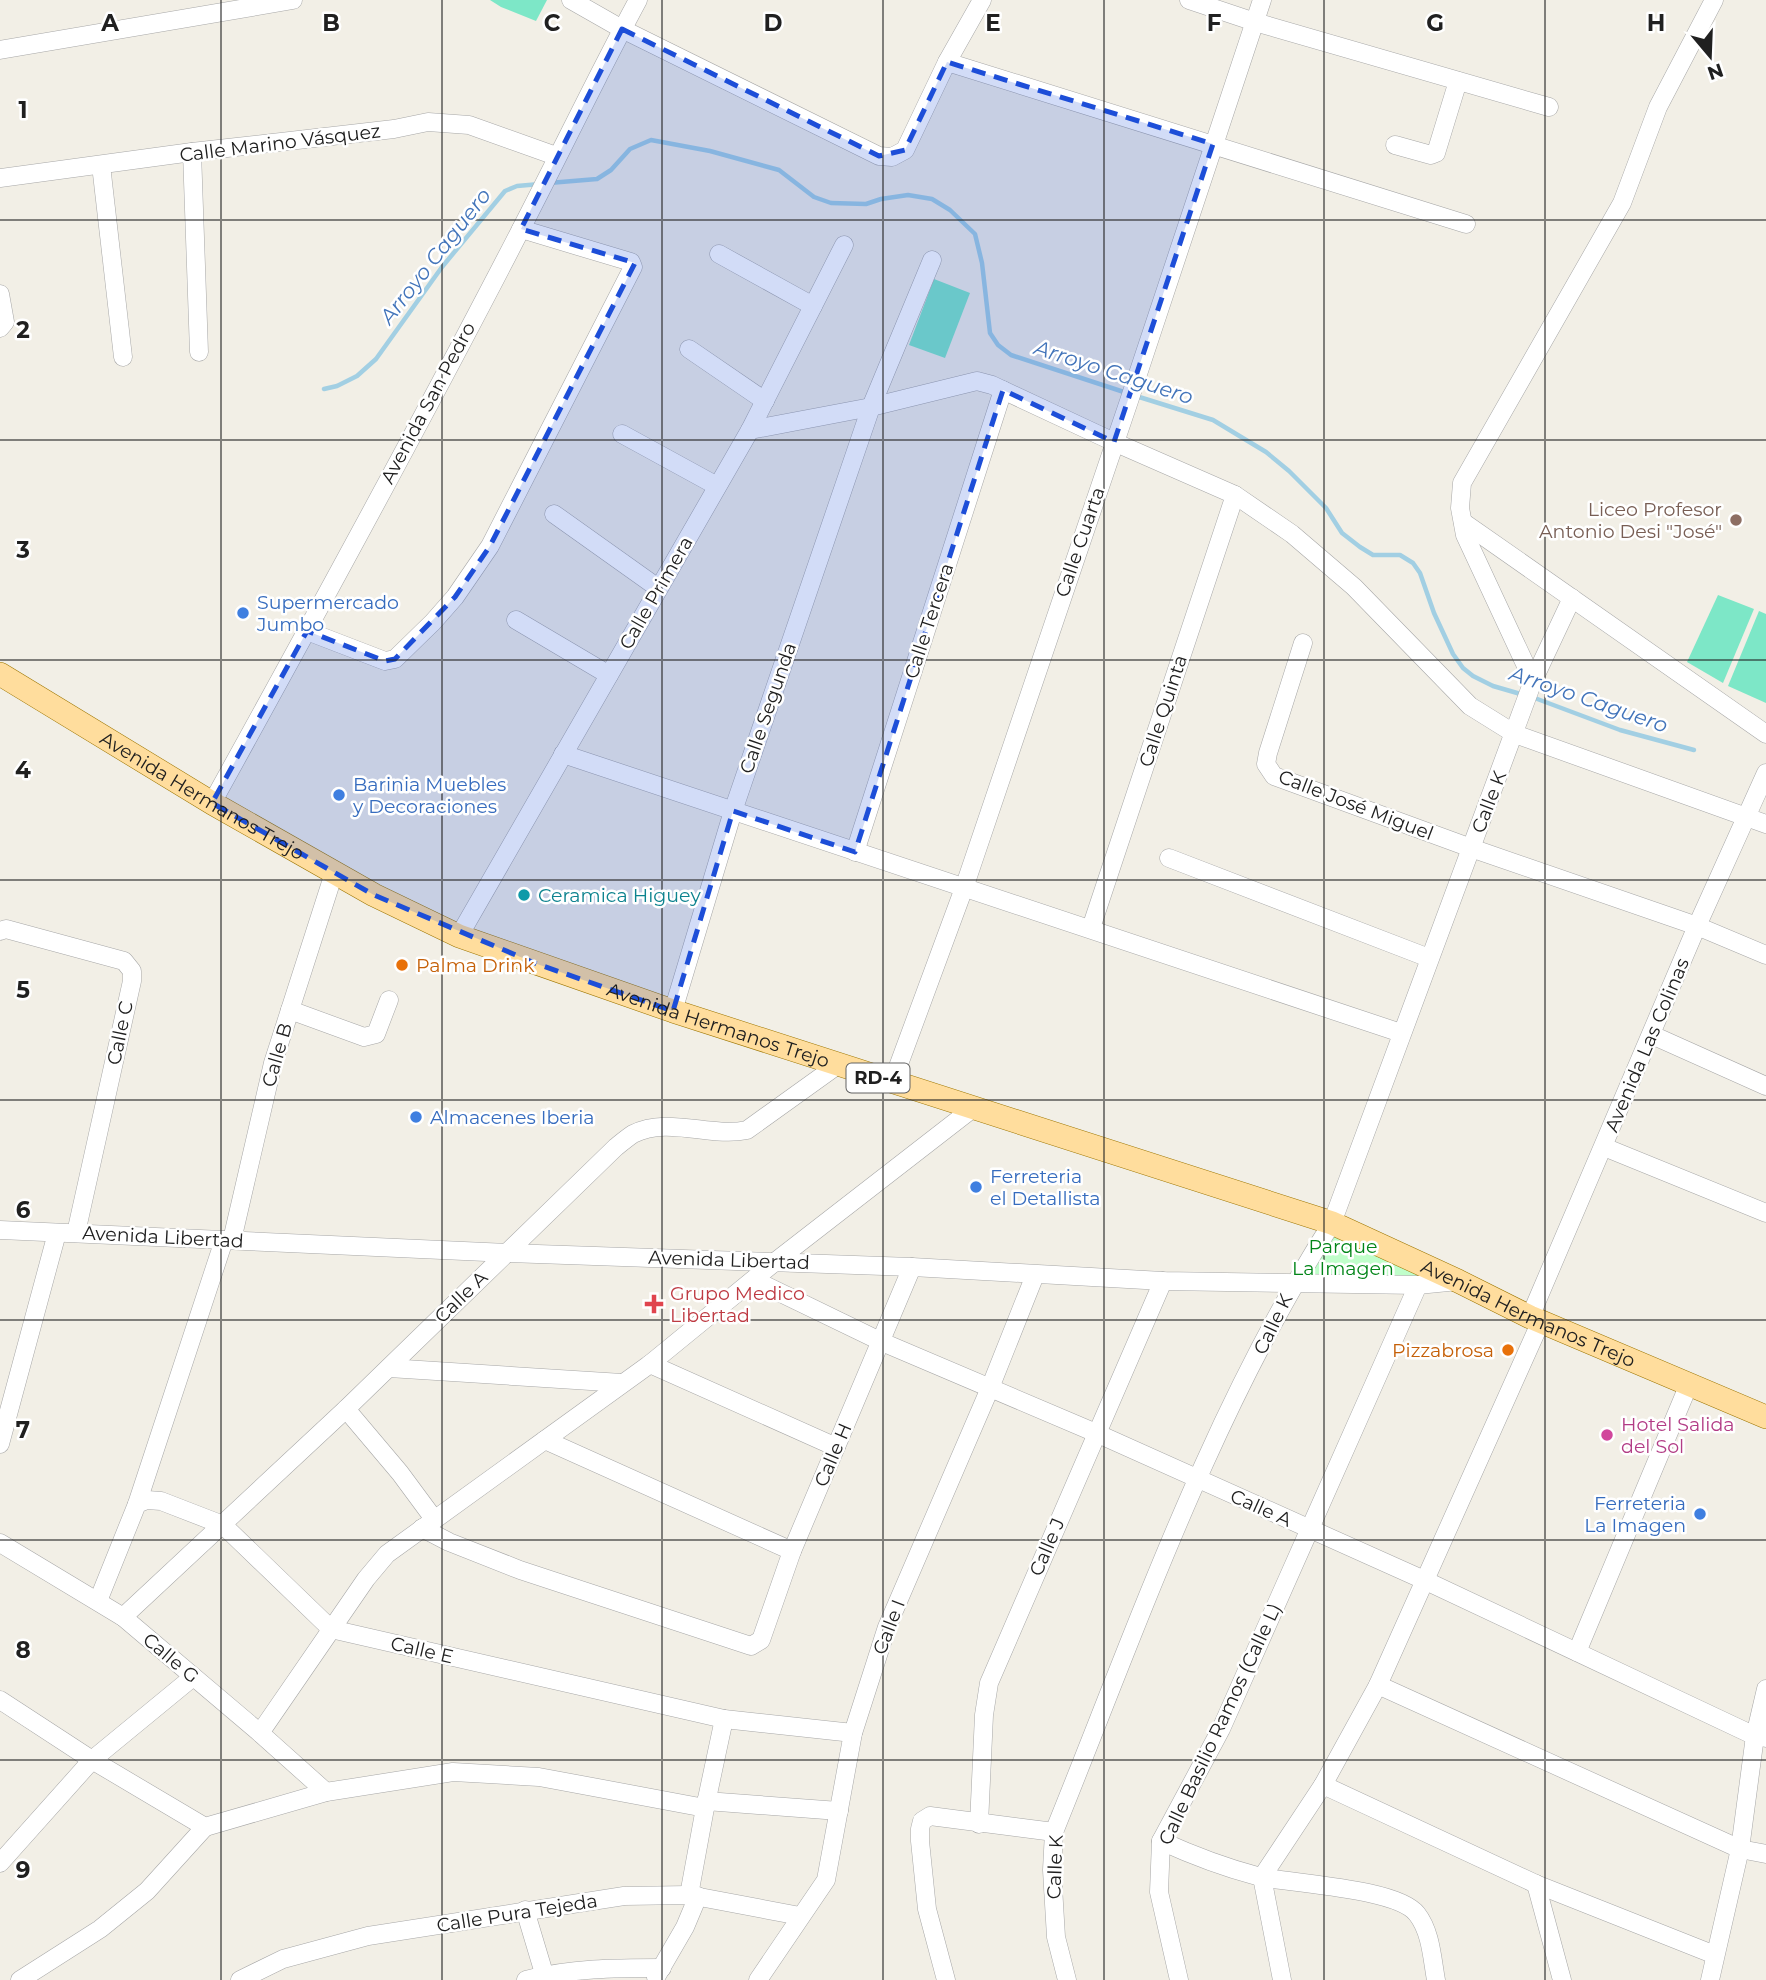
<svg xmlns="http://www.w3.org/2000/svg" width="1766" height="1980" viewBox="0 0 1766 1980" font-family="Montserrat,sans-serif">
	<style>
		.park { fill: #c0feca }
		.pitch { fill: #7de7c7 }
		.lines { fill: none; stroke-linecap: round; stroke-linejoin: round }
		.stream { stroke: #a2cfe3; stroke-width: 4.5 }
		.minor-casing { stroke: #a7a7a7; stroke-width: 19 }
		.major-casing { stroke: #9c7500; stroke-width: 24 }
		.minor { stroke: #fff; stroke-width: 18 }
		.major { stroke: #ffdd9d; stroke-width: 23 }
		.marked { fill: #1d4ed8; fill-opacity: 0.2; stroke: #1d4ed8; stroke-width: 5; stroke-dasharray: 14 9; stroke-linejoin: round }
		.grid { fill: none; stroke: #202020; stroke-width: 2; stroke-opacity: 0.55 }
		.education-dot { fill: #8d6e63; stroke: #fff; stroke-width: 2.5 }
		.shop-dot { fill: #3f7fe0; stroke: #fff; stroke-width: 2.5 }
		.culture-dot { fill: #0f9aa8; stroke: #fff; stroke-width: 2.5 }
		.food-dot { fill: #e8710a; stroke: #fff; stroke-width: 2.5 }
		.health-dot { fill: #e0444e; stroke: #fff; stroke-width: 2.5 }
		.hotel-dot { fill: #d1479c; stroke: #fff; stroke-width: 2.5 }
		.labels { text-anchor: middle; dominant-baseline: central; stroke-width: 5; stroke-linejoin: round; paint-order: stroke }
		.shield { fill: #fff; stroke: #636363; stroke-width: 2 }
		.shield-label { font-size: 18px; font-weight: bold; fill: #202020 }
		.street-label { font-size: 19px; fill: #202020; stroke: #fff }
		.education-label { font-size: 19px; fill: #785e54; stroke: #fff; text-anchor: end }
		.shop-label { font-size: 19px; fill: #366cbe; stroke: #fff; text-anchor: start }
		.culture-label { font-size: 19px; fill: #0d838f; stroke: #fff; text-anchor: start }
		.food-label { font-size: 19px; fill: #c56008; stroke: #fff; text-anchor: start }
		.park-label { font-size: 19px; fill: #028518; stroke: #fff }
		.health-label { font-size: 19px; fill: #be3a42; stroke: #fff; text-anchor: start }
		.hotel-label { font-size: 19px; fill: #b23c85; stroke: #fff; text-anchor: start }
		.water-label { font-size: 21px; font-style: italic; fill: #4274ba; stroke: #fff }
		.grid-label { font-size: 23px; text-anchor: middle; font-weight: bold; fill: #202020; stroke: #fff; stroke-width: 5; stroke-linejoin: round; paint-order: stroke }
	</style>
	<rect width="100%" height="100%" fill="#f2efe6"/>
	<polygon class="park" points="1332,1223 1458,1281 1293,1284"/>
	<g class="pitch">
		<polygon points="490,0 547,0 536,21 501,7"/>
		<polygon points="934,279 970,293 945,358 909,345"/>
		<polygon points="1718,595 1754,609 1723,683 1687,662"/>
		<polygon points="1759,611 1766,614 1766,703 1728,686"/>
	</g>
	<g class="lines">
		<g class="stream">
			<polyline points="549,183 597,179 611,170 630,149 651,140 710,151 779,170 814,197 831,203 866,204 881,199 908,195 932,199 950,210 975,234 982,263 990,333 998,345 1011,355 1127,393"/>
			<polyline points="324,389 337,386 357,376 376,359 442,267 505,191 517,186 540,184"/>
			<polyline points="1136,396 1213,420 1266,452 1289,471 1326,508 1342,533 1360,547 1373,555 1400,555 1413,563 1420,573 1434,613 1453,654 1463,668 1473,676 1493,686 1524,695"/>
			<polyline points="1532,697 1620,730 1694,750"/>
		</g>
		<g class="minor-casing">
			<g id="minor">
				<polyline points="571,0 622,29 879,156 892,157 905,150 947,62 982,0"/>
				<polyline points="1189,0 1255,22 1549,107"/>
				<polyline points="0,50 293,0"/>
				<polyline points="947,62 1466,224"/>
				<polyline points="1395,145 1431,155 1436,153 1458,81"/>
				<polyline points="192,152 199,352"/>
				<polyline points="101,165 123,357"/>
				<polyline points="0,178 192,152 394,129 428,122 469,125 556,156"/>
				<polyline points="719,254 813,306"/>
				<polyline points="0,294 5,322 0,328"/>
				<polyline points="689,349 765,401"/>
				<polyline points="750,430 871,407 977,381 992,385 1114,442 1235,495 1292,534 1354,587 1470,706 1515,734 1766,824"/>
				<polyline points="622,434 717,486"/>
				<polyline points="554,514 658,588"/>
				<polyline points="1463,522 1766,734"/>
				<polyline points="516,620 609,675"/>
				<polyline points="307,631 385,661 395,659 433,622 455,597 490,546 633,267 631,262 521,229"/>
				<polyline points="1303,643 1268,753 1266,764 1274,776 1471,848 1697,926 1766,955"/>
				<polyline points="1533,681 1465,535 1460,508 1462,483 1622,203 1658,107 1714,0"/>
				<polyline points="563,754 1401,1033"/>
				<path d="M 212,803 C 317,613 421,423 520,231 C 560,154 597,76 638,0"/>
				<polyline points="855,852 1003,390"/>
				<polyline points="1169,858 1429,958"/>
				<polyline points="1091,928 1235,495"/>
				<polyline points="0,931 6,929 124,961 132,971 132,981 76,1233"/>
				<polyline points="459,936 750,430 844,245"/>
				<polyline points="290,1010 364,1037 376,1034 389,1000"/>
				<polyline points="673,1011 733,811 871,407 932,260"/>
				<polyline points="1652,1035 1766,1086"/>
				<polyline points="892,1083 964,888 1128,404 1262,0"/>
				<polyline points="1604,1147 1766,1213"/>
				<polyline points="0,1230 508,1253 912,1267 1163,1281 1418,1285 1458,1281"/>
				<polyline points="232,1240 273,1063 334,873"/>
				<polyline points="754,1280 882,1342 1096,1433 1424,1580 1755,1736 1766,1738"/>
				<polyline points="1530,1317 1697,926 1766,773"/>
				<polyline points="650,1364 836,1447"/>
				<polyline points="389,1368 622,1383"/>
				<polyline points="346,1409 400,1473 434,1519"/>
				<polyline points="545,1440 792,1551"/>
				<polyline points="0,1444 57,1233"/>
				<polyline points="137,1504 224,1240"/>
				<polyline points="422,1528 449,1542 520,1570 751,1646 761,1640 792,1551 912,1267"/>
				<polyline points="0,1543 123,1617 260,1733 326,1792"/>
				<polyline points="98,1601 137,1504 147,1500 161,1501 223,1525 331,1629 724,1719 853,1733"/>
				<path d="M 123,1617 L 346,1409 L 616,1147 C 621,1143 627,1138 633,1134 C 668,1116 711,1138 747,1130 L 839,1064"/>
				<polyline points="1577,1652 1689,1384"/>
				<polyline points="1378,1685 1740,1849 1766,1854"/>
				<polyline points="0,1700 92,1760 205,1827 326,1792 453,1772 539,1777 705,1808"/>
				<polyline points="260,1733 366,1579 387,1554 650,1364 776,1261 972,1109"/>
				<polyline points="1323,1785 1536,1884 1715,1955"/>
				<polyline points="706,1801 839,1811"/>
				<polyline points="979,1824 984,1715 989,1683 1163,1281"/>
				<path d="M 1161,1841 C 1194,1856 1223,1867 1257,1876 C 1292,1884 1397,1888 1417,1914 C 1431,1932 1432,1958 1436,1980"/>
				<polyline points="0,1863 92,1760 193,1677"/>
				<polyline points="1536,1884 1562,1980"/>
				<polyline points="689,1895 705,1808 724,1719"/>
				<polyline points="525,1910 546,1980"/>
				<polyline points="656,1977 685,1927 698,1896"/>
				<polyline points="20,1980 100,1929 147,1891 205,1827"/>
				<polyline points="240,1980 283,1959 368,1936 624,1896 689,1895 800,1916"/>
				<path d="M 526,1980 C 570,1968 616,1968 662,1968"/>
				<polyline points="758,1980 826,1880 853,1733 887,1627 990,1388 1035,1275"/>
				<polyline points="946,1980 927,1909 920,1841 920,1829 922,1821 930,1816 1054,1832"/>
				<path d="M 1067,1980 L 1056,1937 L 1052,1870 L 1054,1832 C 1137,1627 1212,1410 1332,1223 L 1533,681 L 1572,598"/>
				<polyline points="1179,1980 1159,1892 1161,1841 1221,1729 1418,1285"/>
				<polyline points="1282,1980 1262,1877 1323,1785 1378,1685 1541,1321"/>
				<polyline points="1710,1980 1740,1849 1755,1736 1766,1689"/>
			</g>
		</g>
		<g class="major-casing">
			<g id="major">
				<path id="s1" d="M 0,674 L 212,803 L 374,895 L 459,936 L 673,1011 L 1332,1223 L 1458,1281 L 1530,1317 L 1766,1417"/>
			</g>
		</g>
		<use href="#minor" class="minor"/>
		<use href="#major" class="major"/>
	</g>
	<path class="marked" d="M 622,29 L 879,156 L 905,150 L 947,62 L 1213,144 L 1114,442 L 1003,390 L 855,852 L 733,811 L 673,1011 L 537,964 L 374,895 L 212,803 L 307,631 L 385,661 L 395,659 L 455,597 L 490,546 L 635,263 L 521,229 Z"/>
	<path class="grid" d="M 221,0 L 221,1980M 442,0 L 442,1980M 662,0 L 662,1980M 883,0 L 883,1980M 1104,0 L 1104,1980M 1324,0 L 1324,1980M 1545,0 L 1545,1980M 0,220 L 1766,220M 0,440 L 1766,440M 0,660 L 1766,660M 0,880 L 1766,880M 0,1100 L 1766,1100M 0,1320 L 1766,1320M 0,1540 L 1766,1540M 0,1760 L 1766,1760"/>
	<circle class="education-dot" cx="1736" cy="520" r="7"/>
	<g class="shop-dot">
		<circle cx="243" cy="613" r="7"/>
		<circle cx="339" cy="795" r="7"/>
		<circle cx="416" cy="1117" r="7"/>
		<circle cx="976" cy="1187" r="7"/>
		<circle cx="1700" cy="1514" r="7"/>
	</g>
	<circle class="culture-dot" cx="524" cy="895" r="7"/>
	<g class="food-dot">
		<circle cx="402" cy="965" r="7"/>
		<circle cx="1508" cy="1350" r="7"/>
	</g>
	<path class="health-dot" d="M650.5 1293.5h7v7h7v7h-7v7h-7v-7h-7v-7h7z"/>
	<circle class="hotel-dot" cx="1607" cy="1435" r="7"/>
	<g class="labels">
		<rect class="shield" x="846.5" y="1063.5" width="63" height="29" rx="5"/>
		<g class="shield-label">
			<text x="878" y="1078">RD-4</text>
		</g>
		<g class="street-label">
			<text transform="translate(280 143) rotate(-7)">Calle Marino Vásquez</text>
			<text transform="translate(428 403) rotate(-62)">Avenida San Pedro</text>
			<text transform="translate(1080 542) rotate(-71)">Calle Cuarta</text>
			<text transform="translate(656 593) rotate(-60)">Calle Primera</text>
			<text transform="translate(929 621) rotate(-72)">Calle Tercera</text>
			<text transform="translate(768 708) rotate(-71)">Calle Segunda</text>
			<text transform="translate(1163 711) rotate(-72)">Calle Quinta</text>
			<text stroke="none"><textPath href="#s1" startOffset="236">Avenida Hermanos Trejo</textPath></text>
			<text transform="translate(1489 802) rotate(-69)">Calle K</text>
			<text transform="translate(1356 805) rotate(21)">Calle José Miguel</text>
			<text stroke="none"><textPath href="#s1" startOffset="803">Avenida Hermanos Trejo</textPath></text>
			<text transform="translate(120 1033) rotate(-78)">Calle C</text>
			<text transform="translate(1647 1045) rotate(-67)">Avenida Las Colinas</text>
			<text transform="translate(277 1055) rotate(-74)">Calle B</text>
			<text transform="translate(163 1237) rotate(3)">Avenida Libertad</text>
			<text transform="translate(729 1260) rotate(2)">Avenida Libertad</text>
			<text transform="translate(461 1297) rotate(-44)">Calle A</text>
			<text stroke="none"><textPath href="#s1" startOffset="1664">Avenida Hermanos Trejo</textPath></text>
			<text transform="translate(1273 1324) rotate(-64)">Calle K</text>
			<text transform="translate(833 1455) rotate(-67)">Calle H</text>
			<text transform="translate(1261 1508) rotate(24)">Calle A</text>
			<text transform="translate(1047 1547) rotate(-67)">Calle J</text>
			<text transform="translate(889 1627) rotate(-69)">Calle I</text>
			<text transform="translate(422 1650) rotate(13)">Calle E</text>
			<text transform="translate(171 1658) rotate(40)">Calle G</text>
			<text transform="translate(1220 1724) rotate(-65)">Calle Basilio Ramos (Calle L)</text>
			<text transform="translate(1055 1867) rotate(-88)">Calle K</text>
			<text transform="translate(517 1913) rotate(-9)">Calle Pura Tejeda</text>
		</g>
		<g class="education-label">
			<text x="1722" y="509">Liceo Profesor<tspan x="1722" dy="22">Antonio Desi "José"</tspan></text>
		</g>
		<g class="shop-label">
			<text x="257" y="602">Supermercado<tspan x="257" dy="22">Jumbo</tspan></text>
			<text x="353" y="784">Barinia Muebles<tspan x="353" dy="22">y Decoraciones</tspan></text>
			<text x="430" y="1117">Almacenes Iberia</text>
			<text x="990" y="1176">Ferreteria<tspan x="990" dy="22">el Detallista</tspan></text>
			<text x="1686" y="1503" text-anchor="end">Ferreteria<tspan x="1686" dy="22">La Imagen</tspan></text>
		</g>
		<g class="culture-label">
			<text x="538" y="895">Ceramica Higuey</text>
		</g>
		<g class="food-label">
			<text x="416" y="965">Palma Drink</text>
			<text x="1494" y="1350" text-anchor="end">Pizzabrosa</text>
		</g>
		<g class="park-label">
			<text x="1343" y="1246">Parque<tspan x="1343" dy="22">La Imagen</tspan></text>
		</g>
		<g class="health-label">
			<text x="670" y="1293">Grupo Medico<tspan x="670" dy="22">Libertad</tspan></text>
		</g>
		<g class="hotel-label">
			<text x="1621" y="1424">Hotel Salida<tspan x="1621" dy="22">del Sol</tspan></text>
		</g>
		<g class="water-label">
			<text transform="translate(435 256) rotate(-52)">Arroyo Caguero</text>
			<text transform="translate(1114 372) rotate(18)">Arroyo Caguero</text>
			<text transform="translate(1589 699) rotate(19)">Arroyo Caguero</text>
		</g>
	</g>
	<g class="grid-label">
		<text x="110" y="31">A</text>
		<text x="331" y="31">B</text>
		<text x="552" y="31">C</text>
		<text x="773" y="31">D</text>
		<text x="993" y="31">E</text>
		<text x="1214" y="31">F</text>
		<text x="1435" y="31">G</text>
		<text x="1656" y="31">H</text>
		<text x="23" y="118">1</text>
		<text x="23" y="338">2</text>
		<text x="23" y="558">3</text>
		<text x="23" y="778">4</text>
		<text x="23" y="998">5</text>
		<text x="23" y="1218">6</text>
		<text x="23" y="1438">7</text>
		<text x="23" y="1658">8</text>
		<text x="23" y="1878">9</text>
	</g>
	<g transform="translate(1710 56) rotate(161)" stroke="#ffffff" stroke-width="5" paint-order="stroke">
	<path d="M0-5L12 26L0 18L-12 26Z" fill="#202020"/>
	<text y="-10" font-size="19" font-weight="bold" text-anchor="middle" fill="#202020">N</text>
	</g>
</svg>
